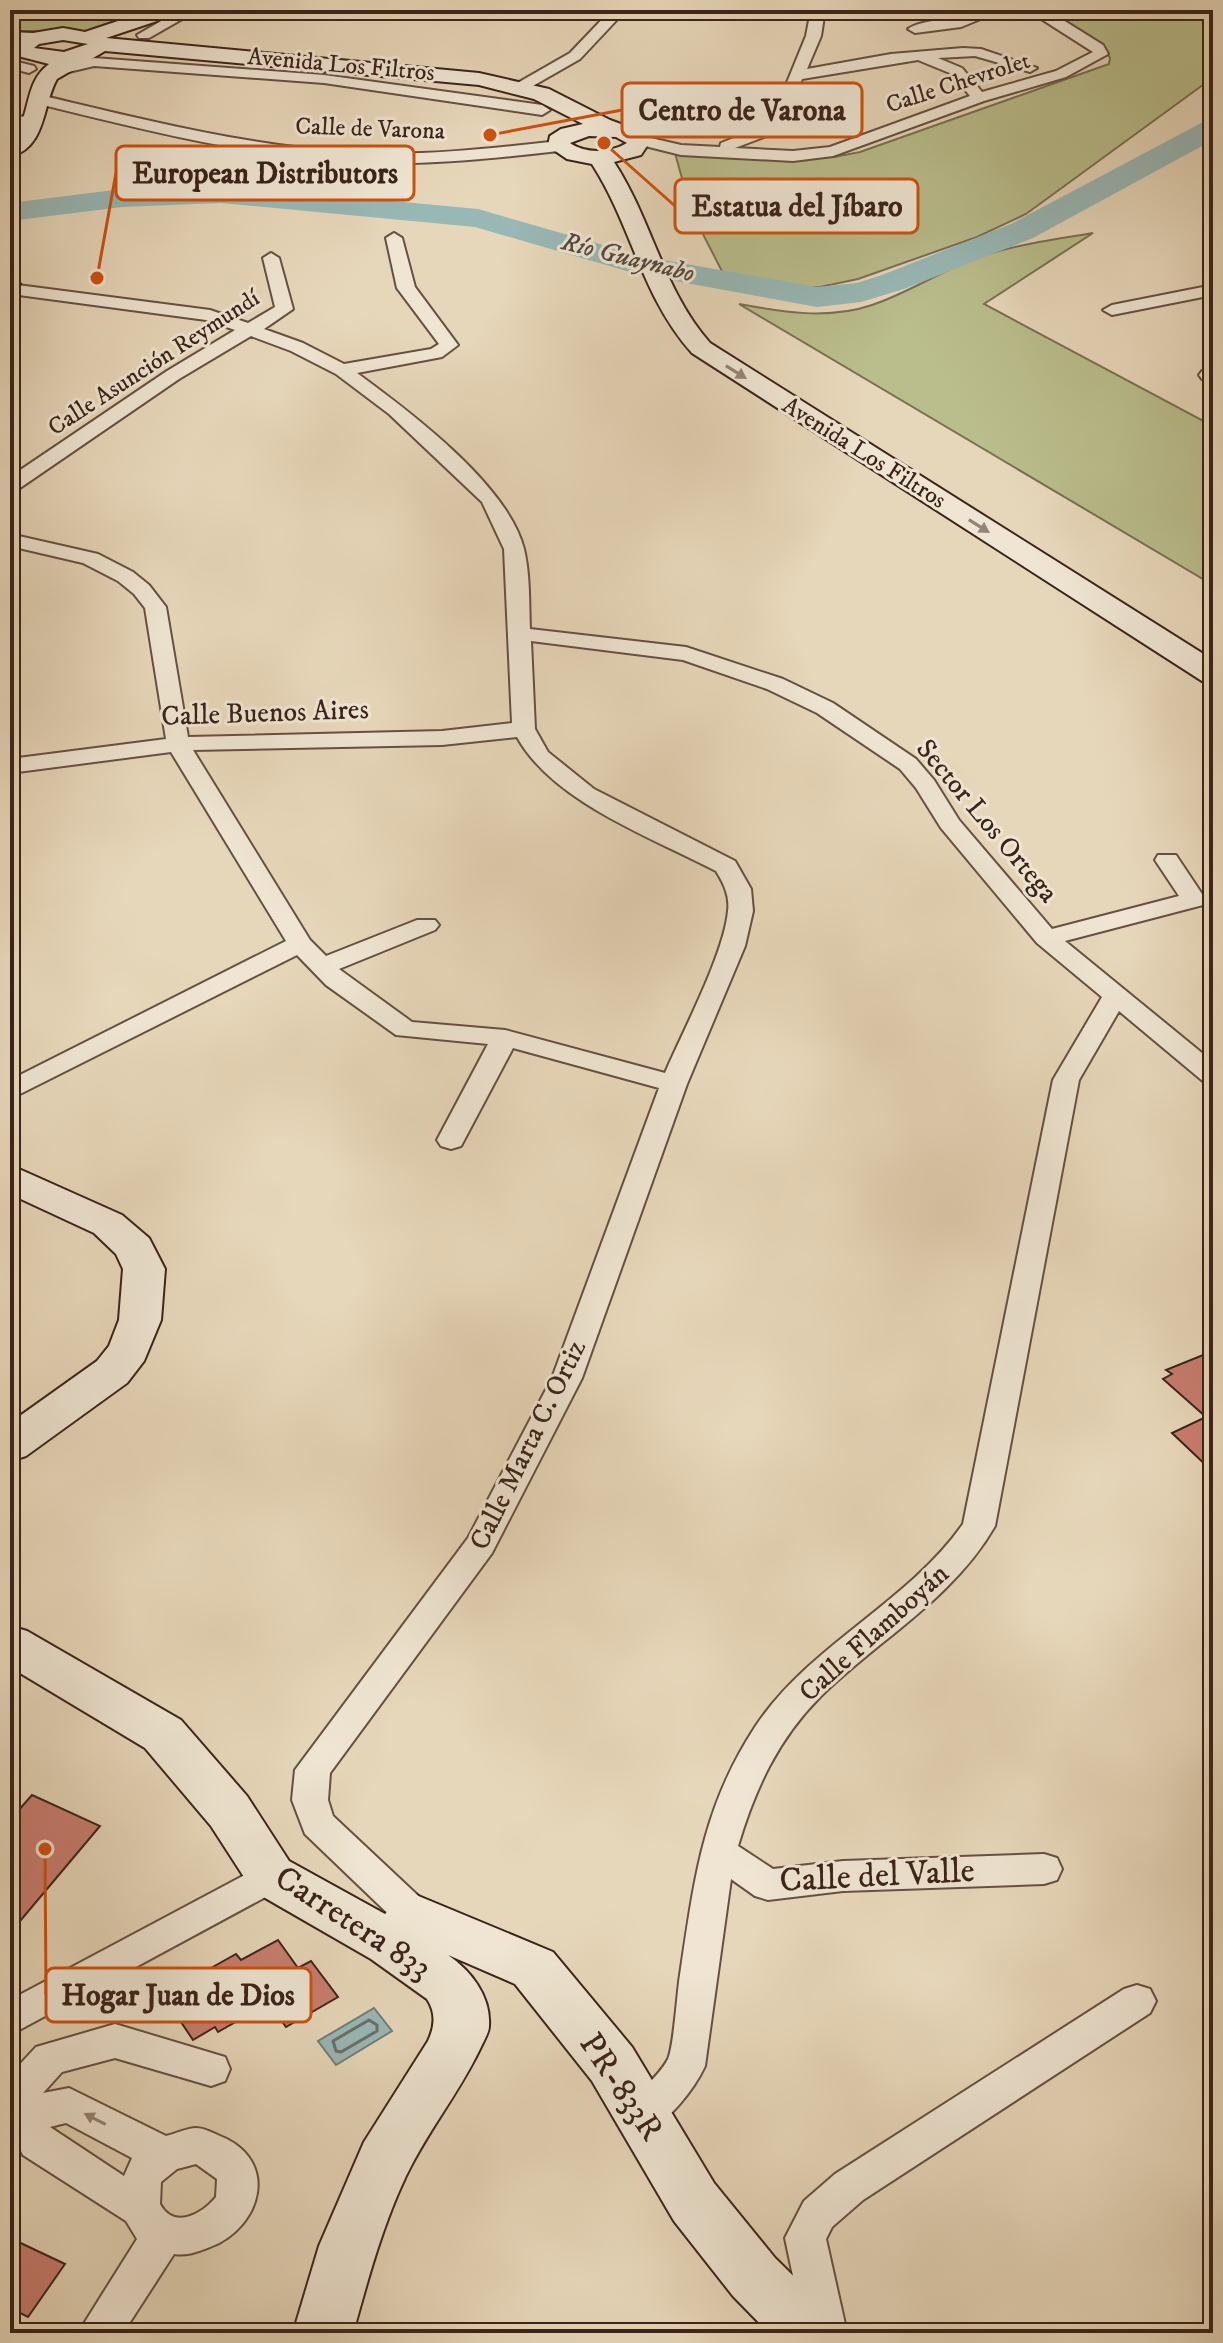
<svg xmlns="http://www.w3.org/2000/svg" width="1223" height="2343" viewBox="0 0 1223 2343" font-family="'IM FELL DW Pica',serif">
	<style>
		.green { fill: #babd8c; stroke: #7a7053; stroke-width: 2 }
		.water { fill: #98b8b6; stroke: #737c78; stroke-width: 2 }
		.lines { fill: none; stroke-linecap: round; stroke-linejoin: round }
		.shore { stroke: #6a6e68; stroke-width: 3 }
		.river { fill: #98b8b6; fill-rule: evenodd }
		.building { fill: #c97d6f; stroke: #3b231a; stroke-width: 2 }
		.street-casing { stroke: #665042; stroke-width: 4 }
		.secondary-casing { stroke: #3b231a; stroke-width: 4 }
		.street { fill: #efe5d2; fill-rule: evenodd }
		.secondary { fill: #efe5d2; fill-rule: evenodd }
		.oneway { fill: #958476 }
		.labels { text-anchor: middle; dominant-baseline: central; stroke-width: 6; stroke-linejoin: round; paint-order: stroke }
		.far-street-label { font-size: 24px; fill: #3b231a; stroke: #efe5d2 }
		.far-water-label { font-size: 26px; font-style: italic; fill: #524841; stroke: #efe5d2 }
		.street-label { font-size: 28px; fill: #3b231a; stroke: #efe5d2 }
		.near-street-label { font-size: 34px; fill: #3b231a; stroke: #efe5d2 }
		.leader { fill: none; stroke: #ce510e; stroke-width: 3 }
		.callout-dot { fill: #ce510e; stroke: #efe5d2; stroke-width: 3 }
		.callout { fill: #efe5d2; stroke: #ce510e; stroke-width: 3 }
		.callout-label { font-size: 30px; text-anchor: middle; font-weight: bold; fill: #3b231a }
	</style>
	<rect width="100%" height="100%" fill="#e7d7ba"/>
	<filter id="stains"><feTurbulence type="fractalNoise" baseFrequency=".0025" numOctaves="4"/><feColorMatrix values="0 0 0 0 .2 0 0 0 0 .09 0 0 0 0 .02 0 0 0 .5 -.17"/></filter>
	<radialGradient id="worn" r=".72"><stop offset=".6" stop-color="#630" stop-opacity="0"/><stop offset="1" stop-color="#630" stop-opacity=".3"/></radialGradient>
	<g class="green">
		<polygon points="10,10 155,10 89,31 10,31"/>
		<polygon points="1052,10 1213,10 1213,42 1209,48 1213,61 1211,79 1026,214 977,237 858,279 820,287 773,289 726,279 691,211 675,153 834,157 860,152 1109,64 1110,58 1105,51 1051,15"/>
		<path d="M 1093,233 L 984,304 L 1213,426 L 1213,585 L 739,304 C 783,312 828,320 872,305 C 911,292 945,268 985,255 C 1020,244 1057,239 1093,233 Z"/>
	</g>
	<polygon class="water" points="374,2008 392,2031 336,2065 318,2041"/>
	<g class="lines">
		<polygon class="shore" points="369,2020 377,2025 377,2031 341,2052 336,2051 333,2041"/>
		<polygon class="river" points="1213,119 1213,140 1033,238 904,289 861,302 817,307 637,274 475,227 221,203 122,207 10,221 10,203 122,189 221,185 478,209 641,256 817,287 857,283 882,275 1011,224 1203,122"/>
	</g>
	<g class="building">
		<polygon points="1213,1351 1213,1472 1172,1433 1206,1417 1163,1379 1172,1374 1166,1370"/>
		<polygon points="32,1795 100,1826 10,1933 10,1820"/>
		<polygon points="278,1940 298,1968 311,1961 338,1997 286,2027 269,2003 218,2032 215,2027 193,2040 163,1995 236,1954 241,1960"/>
		<polygon points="10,2238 65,2264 28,2317 10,2308"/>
	</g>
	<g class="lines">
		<g class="street-casing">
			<g id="street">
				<polygon points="180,10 198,10 149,38 139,38 137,35"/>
				<polygon points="611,10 626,10 580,59 524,91 514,91 514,85 570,53"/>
				<path d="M 811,10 L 825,10 L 821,36 L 807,69 L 891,54 L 963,48 L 981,49 L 1037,68 L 1030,72 L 975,56 L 938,58 L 962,68 L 982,92 L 1056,71 L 1093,52 L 1035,15 L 983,18 L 961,27 L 915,33 L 908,29 C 924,18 951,22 970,13 L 967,10 L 1047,10 L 1103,45 L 1108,54 L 1066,77 L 984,101 L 833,156 L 793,161 L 681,155 L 633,143 L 630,140 L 638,135 L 681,145 L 720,147 L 721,143 L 770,124 L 806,36 ZM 918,60 L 952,74 L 970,96 L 830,147 L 793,151 L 735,148 L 782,130 L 802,79 Z"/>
				<polygon points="94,58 324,75 542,105 550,110 542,115 324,83 94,66 56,75 49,71"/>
				<polygon points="10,60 34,66 36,69 29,73 10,68"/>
				<path d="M 40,95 C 141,119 242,145 346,152 C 417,157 488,149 559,141 L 567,146 L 559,151 C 497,158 433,165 370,163 C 257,159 144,130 35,103 L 32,100 Z"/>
				<polygon points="34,116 39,118 39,124 10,127 10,117"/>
				<path d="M 394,233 L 402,238 L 415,287 L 458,345 L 442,357 L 357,373 C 409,411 508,485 524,549 C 530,574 529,603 530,629 L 686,647 L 783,679 L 833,703 L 916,759 L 934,780 L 959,820 L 1052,929 L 1179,896 L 1155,860 L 1158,855 L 1176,855 L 1206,900 L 1203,905 L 1065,941 L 1213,1062 L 1213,1084 L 1204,1082 L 1119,1011 L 1079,1080 L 995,1526 C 953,1599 879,1639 820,1697 C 778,1739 755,1789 738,1846 L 773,1869 L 843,1861 L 1044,1854 L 1057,1858 L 1062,1869 L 1057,1880 L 1044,1884 L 843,1891 L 768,1900 L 755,1896 L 731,1879 L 705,2066 C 694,2090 667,2124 642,2133 L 628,2128 L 622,2116 C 633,2094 658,2079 668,2059 C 674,2046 677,1993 680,1975 C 694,1882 702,1808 755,1727 C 809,1645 907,1604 963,1524 L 1053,1080 L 1102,997 L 1037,943 L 941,828 L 916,788 L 900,769 L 817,713 L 767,689 L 683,660 L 531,641 L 535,729 L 548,752 L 594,789 L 735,861 L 751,889 L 753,911 L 745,946 L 687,1084 L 582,1378 L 492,1553 L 330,1773 L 328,1800 L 333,1816 L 429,1906 L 435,1917 L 429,1928 L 416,1932 L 403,1928 L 305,1834 L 292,1800 L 295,1770 L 468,1538 L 552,1378 L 659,1088 L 513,1048 L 461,1146 L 451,1149 L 441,1146 L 437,1140 L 488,1044 L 396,1035 L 326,985 L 297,955 L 10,1099 L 10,1080 L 286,941 L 171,752 L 10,773 L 10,759 L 166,739 L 145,608 L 134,594 L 118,581 L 83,563 L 10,546 L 10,534 L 98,554 L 133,572 L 149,585 L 166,607 L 188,737 L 442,731 L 512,723 L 504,549 L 482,502 L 389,414 L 336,374 L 291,351 L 251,336 L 179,379 L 17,490 L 10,492 L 10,477 L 167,371 L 235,330 L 206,320 L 11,294 L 10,284 L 210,310 L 248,323 L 275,307 L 263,258 L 271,253 L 279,258 L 293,309 L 264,329 L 303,343 L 344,364 L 431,349 L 439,344 L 397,288 L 386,238 ZM 517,737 C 553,802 651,837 716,871 C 724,884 730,896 728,911 C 724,954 683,1031 665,1073 L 505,1030 L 412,1022 L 339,969 L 435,930 L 439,925 L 435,920 L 417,920 L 326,956 L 310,940 L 193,750 L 442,745 Z"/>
				<polygon points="1213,285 1213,295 1112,315 1103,310 1112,305"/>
				<polygon points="1213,368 1213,380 1202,379 1199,375 1202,371"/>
				<polygon points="271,1861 284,1865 289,1876 284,1887 10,2035 10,2000"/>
				<polygon points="1137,1985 1150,1989 1156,2001 1150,2013 863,2200 832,2227 826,2239 847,2333 805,2333 785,2238 804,2201 835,2174 1124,1989"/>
				<path d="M 115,2024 L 225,2057 L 230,2069 L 225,2081 L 211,2086 L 115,2058 L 62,2072 L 43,2093 L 69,2088 L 166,2136 C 175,2134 187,2128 196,2128 C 204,2128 213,2133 220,2136 C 280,2160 262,2227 210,2247 C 197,2252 187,2256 174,2254 L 123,2333 L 78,2333 L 137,2239 L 126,2221 L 23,2155 L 10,2129 L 10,2075 L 36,2047 ZM 66,2123 L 132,2158 L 124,2176 L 50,2127 ZM 196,2164 L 217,2179 L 216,2197 C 202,2214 174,2230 160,2204 L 161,2182 L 177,2169 Z"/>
			</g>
		</g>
		<g class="secondary-casing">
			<g id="secondary">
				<path d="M 151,10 L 181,10 L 178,14 L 106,38 L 479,73 L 549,89 L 610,120 L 637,130 L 649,143 L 641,155 L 614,162 C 652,220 663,290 710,343 L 1213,660 L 1213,683 L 1202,681 L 692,353 C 641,296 632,226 592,164 L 567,159 L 548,146 L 550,136 L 561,129 L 583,124 L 534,99 L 479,85 L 105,51 L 57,79 C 42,105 47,147 10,157 C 10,140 17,136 22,122 C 30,100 29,79 49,64 L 18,56 L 13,47 L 15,44 L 10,44 L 10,32 L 33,33 L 63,28 L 85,32 ZM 63,40 L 88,44 L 64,52 L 34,48 L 39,44 ZM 589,136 L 616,137 L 627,143 C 610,153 586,154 570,143 Z"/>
				<polygon points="10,282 20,284 23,289 20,294 10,296"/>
				<polygon points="10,1165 122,1215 149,1238 165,1269 161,1320 144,1361 127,1383 26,1456 10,1461 10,1423 97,1361 109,1346 119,1320 123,1269 116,1254 94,1233 10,1194"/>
				<path d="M 10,1626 L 27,1631 L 181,1720 L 247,1796 L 289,1861 L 385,1914 L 397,1901 L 416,1895 L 553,1952 L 632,2047 L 714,2183 L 775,2258 L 831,2313 L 840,2333 L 769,2333 L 733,2296 L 674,2221 L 592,2081 L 515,1984 L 448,1955 C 471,1971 491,1996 489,2026 C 489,2033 483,2042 480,2049 C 459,2093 427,2132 406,2176 C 382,2227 368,2279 353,2333 L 293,2333 L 319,2246 L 364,2142 L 428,2041 C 435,2026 436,2013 427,1999 L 371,1959 L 253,1891 L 211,1826 L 145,1748 L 10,1667 Z"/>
			</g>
		</g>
		<use href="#street" class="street"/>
		<use href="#secondary" class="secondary"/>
	</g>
	<defs><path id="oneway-solid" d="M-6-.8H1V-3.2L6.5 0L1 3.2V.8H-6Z" transform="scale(2)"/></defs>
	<g class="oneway">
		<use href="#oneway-solid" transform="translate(736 372) rotate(32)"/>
		<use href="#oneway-solid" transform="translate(979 526) rotate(32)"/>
		<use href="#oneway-solid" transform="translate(95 2119) rotate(-153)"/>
	</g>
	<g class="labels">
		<g class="far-street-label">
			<text transform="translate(341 65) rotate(5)">Avenida Los Filtros</text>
			<text transform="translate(958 83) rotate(-18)">Calle Chevrolet</text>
			<text transform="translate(370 129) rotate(2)">Calle de Varona</text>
			<text transform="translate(154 363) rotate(-33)">Calle Asunción Reymundí</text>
			<text transform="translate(864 453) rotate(32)">Avenida Los Filtros</text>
		</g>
		<g class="far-water-label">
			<text transform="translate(628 258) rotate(14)">Río Guaynabo</text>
		</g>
		<g class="street-label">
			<text transform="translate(265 713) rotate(-2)">Calle Buenos Aires</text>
			<text transform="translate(987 821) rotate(50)">Sector Los Ortega</text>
			<text transform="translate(528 1445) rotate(-64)">Calle Marta C. Ortiz</text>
			<text transform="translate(874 1633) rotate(-42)">Calle Flamboyán</text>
		</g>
		<g class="near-street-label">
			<text transform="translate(877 1876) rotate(-3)">Calle del Valle</text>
			<text transform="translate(353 1923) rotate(33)">Carretera 833</text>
			<text transform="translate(621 2087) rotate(56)">PR-833R</text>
		</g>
	</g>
	<path class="leader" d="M490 135L622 110M97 278L116 173M604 143L675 206M45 1849L46 1995"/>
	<g class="callout-dot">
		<circle cx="490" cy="135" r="8"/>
		<circle cx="97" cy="278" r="8"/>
		<circle cx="604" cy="143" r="8"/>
		<circle cx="45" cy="1849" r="8"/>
	</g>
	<g class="callout">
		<rect x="622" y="83" width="240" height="54" rx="8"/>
		<rect x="116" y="146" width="298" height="54" rx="8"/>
		<rect x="675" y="179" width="243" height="54" rx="8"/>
		<rect x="46" y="1968" width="265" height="54" rx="8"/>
	</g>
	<g class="callout-label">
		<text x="742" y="120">Centro de Varona</text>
		<text x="265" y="183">European Distributors</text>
		<text x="797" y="216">Estatua del Jíbaro</text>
		<text x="178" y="2005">Hogar Juan de Dios</text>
	</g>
	<rect width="1223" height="2343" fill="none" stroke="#e7d7ba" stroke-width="40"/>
	<rect x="12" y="12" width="1199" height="2319" fill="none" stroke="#3b231a" stroke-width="4"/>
	<rect x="20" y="20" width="1183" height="2303" fill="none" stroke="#3b231a" stroke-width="2"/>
	<rect width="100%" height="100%" filter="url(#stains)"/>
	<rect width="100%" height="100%" fill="url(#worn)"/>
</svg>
